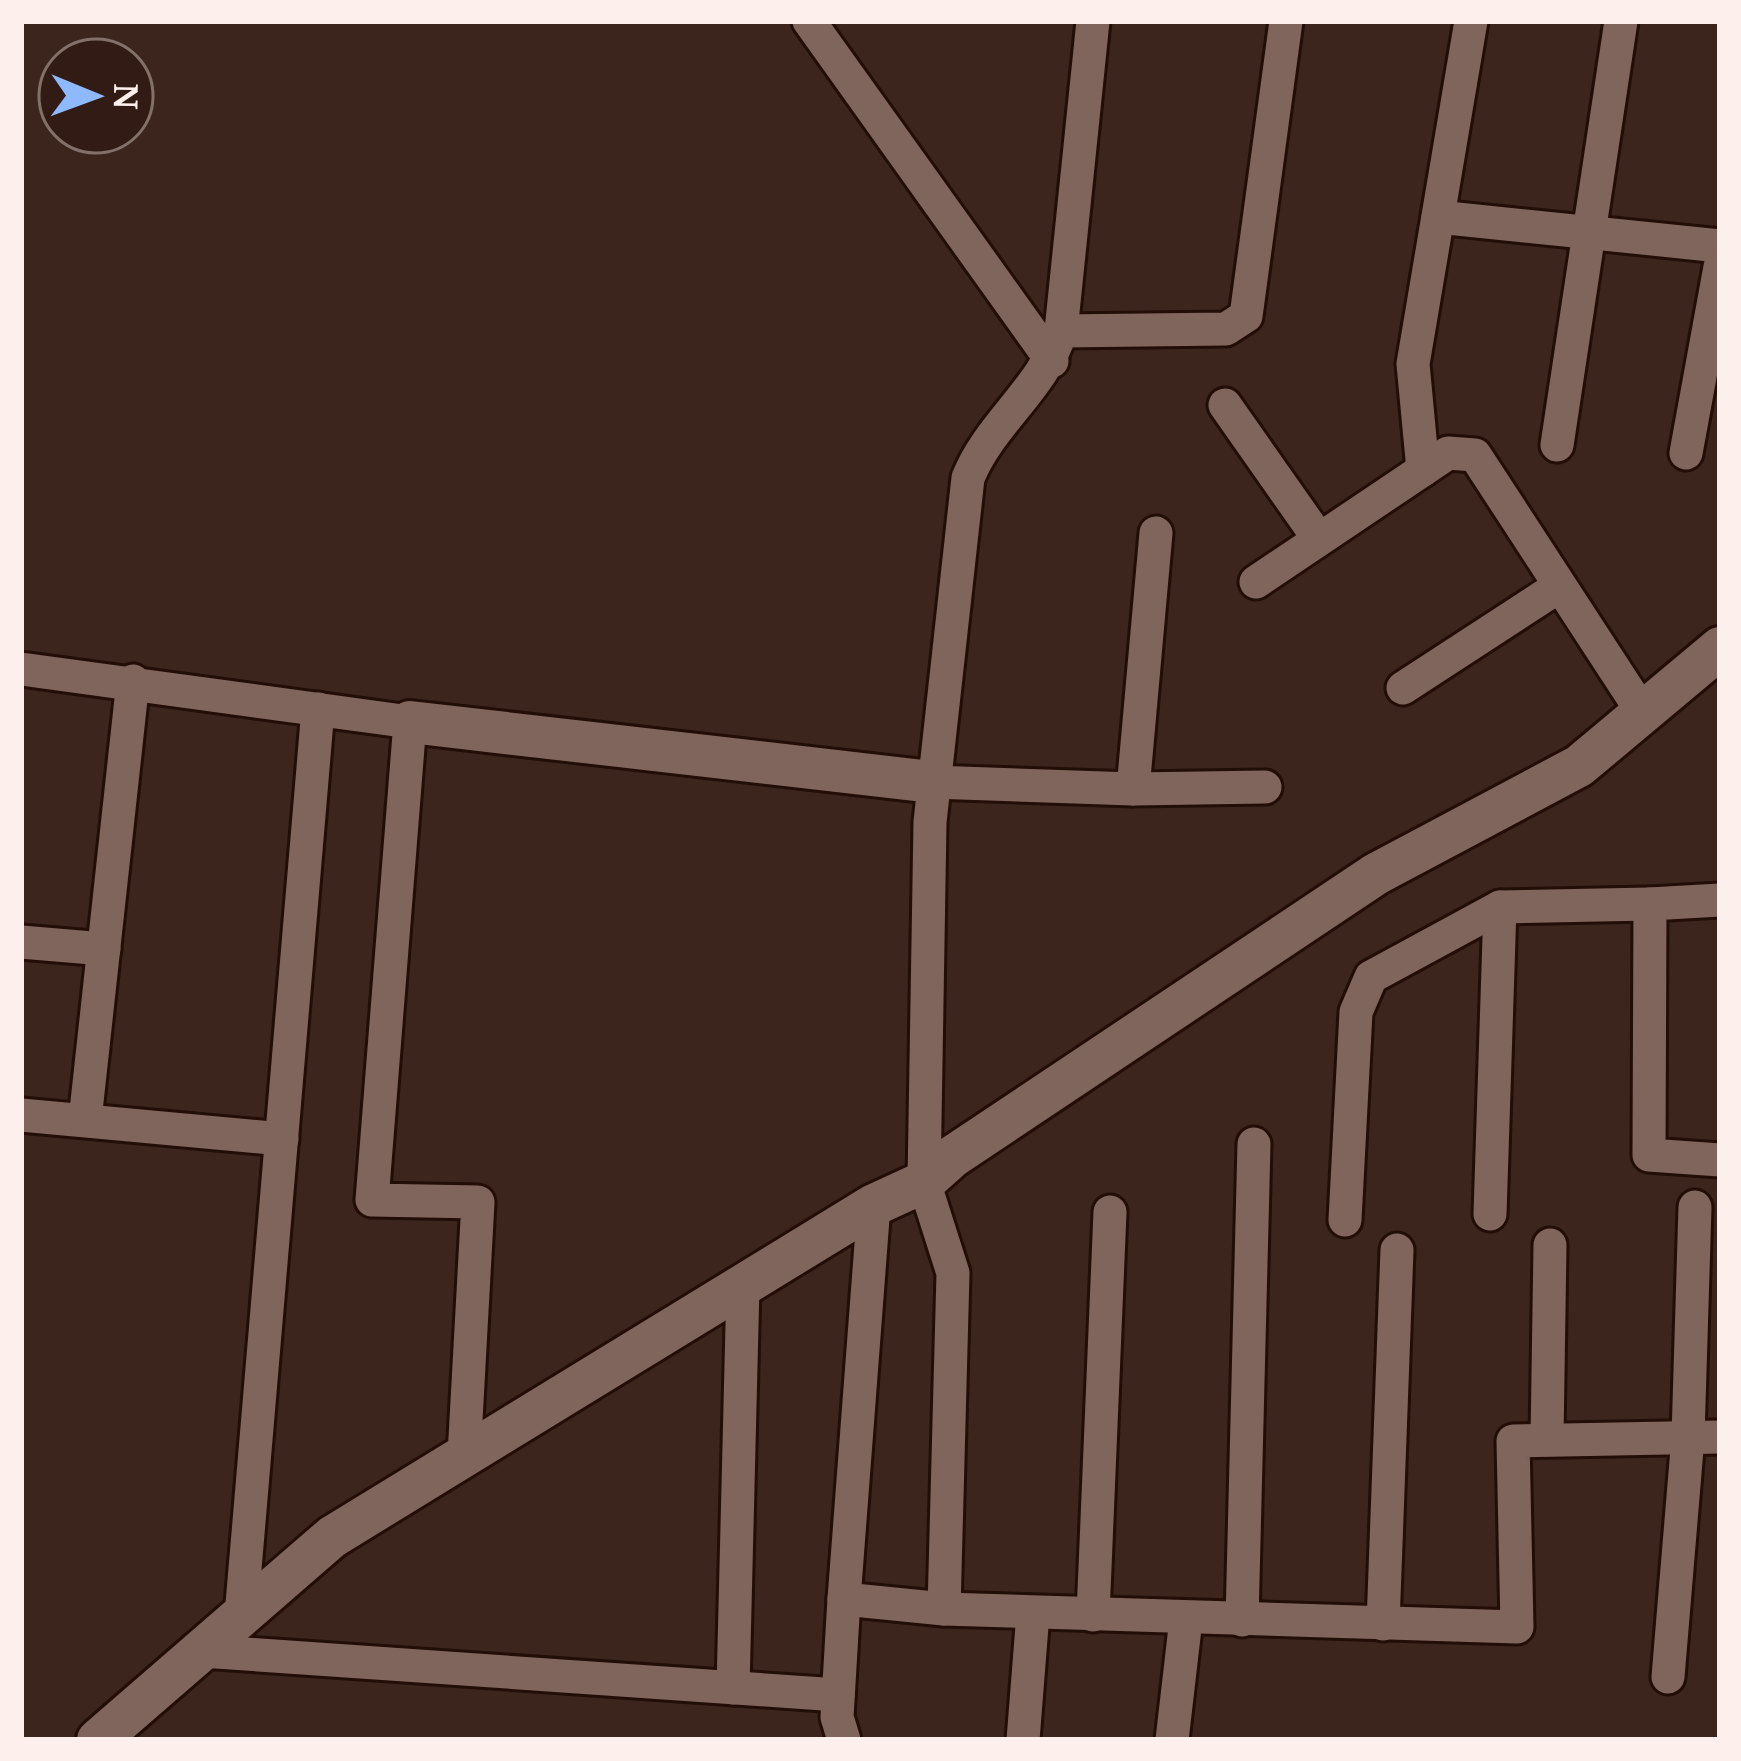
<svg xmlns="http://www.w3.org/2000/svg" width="1741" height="1761" viewBox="0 0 1741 1761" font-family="'Noto Serif',serif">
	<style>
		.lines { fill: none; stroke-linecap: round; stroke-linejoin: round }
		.minor-casing { stroke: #220d07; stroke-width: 39 }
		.tertiary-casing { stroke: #220d07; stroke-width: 48 }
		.minor { stroke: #80655c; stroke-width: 33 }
		.tertiary { stroke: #80655c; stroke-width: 42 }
	</style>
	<rect width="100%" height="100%" fill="#3c251d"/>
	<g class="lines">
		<g class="minor-casing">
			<g id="minor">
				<polyline points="809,21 1052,361"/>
				<polyline points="1438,217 1720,246"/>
				<polyline points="1061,331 1226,329 1246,316 1286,21"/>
				<polyline points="1225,405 1319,539"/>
				<polyline points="1557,445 1621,21"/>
				<polyline points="1686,453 1720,267"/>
				<polyline points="1423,470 1413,364 1471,21"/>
				<polyline points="1256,582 1448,453 1475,455 1643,713"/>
				<polyline points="21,669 410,722 372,1200 478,1202 464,1456"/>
				<polyline points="1403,688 1558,587"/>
				<polyline points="932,782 1133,789 1156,533"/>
				<polyline points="1133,789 1265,787"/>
				<polyline points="1720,900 1650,904 1649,1155 1720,1160"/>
				<polyline points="21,942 104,949"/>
				<polyline points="21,1115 282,1139"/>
				<polyline points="85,1120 133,681"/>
				<polyline points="874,1205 844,1599 944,1609 1517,1627 1513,1441 1720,1437"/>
				<polyline points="1490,1214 1500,907"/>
				<polyline points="1345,1220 1356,1012 1371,977 1500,907 1650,904"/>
				<polyline points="1547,1439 1550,1245"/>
				<polyline points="844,1599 837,1717 844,1740"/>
				<path d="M 944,1609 L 953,1273 L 924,1182 L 930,822 L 968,478 C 990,423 1044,388 1061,331 L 1093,21"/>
				<polyline points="1093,1615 1110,1212"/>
				<polyline points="241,1616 318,709"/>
				<polyline points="1242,1620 1254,1144"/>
				<polyline points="1383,1624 1397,1250"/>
				<polyline points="202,1651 838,1695"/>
				<polyline points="1668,1677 1688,1437 1695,1207"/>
				<polyline points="733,1688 743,1285"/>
				<polyline points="1023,1740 1033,1613"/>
				<polyline points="1172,1740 1186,1619"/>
			</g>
		</g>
		<g class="tertiary-casing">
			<g id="tertiary">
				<polyline points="410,722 932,782"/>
				<polyline points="98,1740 332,1537 874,1205 924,1182 952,1157 1376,874 1579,766 1720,648"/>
			</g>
		</g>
		<use href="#minor" class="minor"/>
		<use href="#tertiary" class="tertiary"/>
	</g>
	<rect width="1741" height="1761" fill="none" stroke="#fdf0ec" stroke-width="48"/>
	<g transform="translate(96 96) rotate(91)"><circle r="57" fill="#311b14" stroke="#83706a" stroke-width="3"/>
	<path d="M0-9L21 45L0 30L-21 45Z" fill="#8eb9fc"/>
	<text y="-18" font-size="33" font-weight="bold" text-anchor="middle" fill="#fdf0ec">N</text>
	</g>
</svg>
